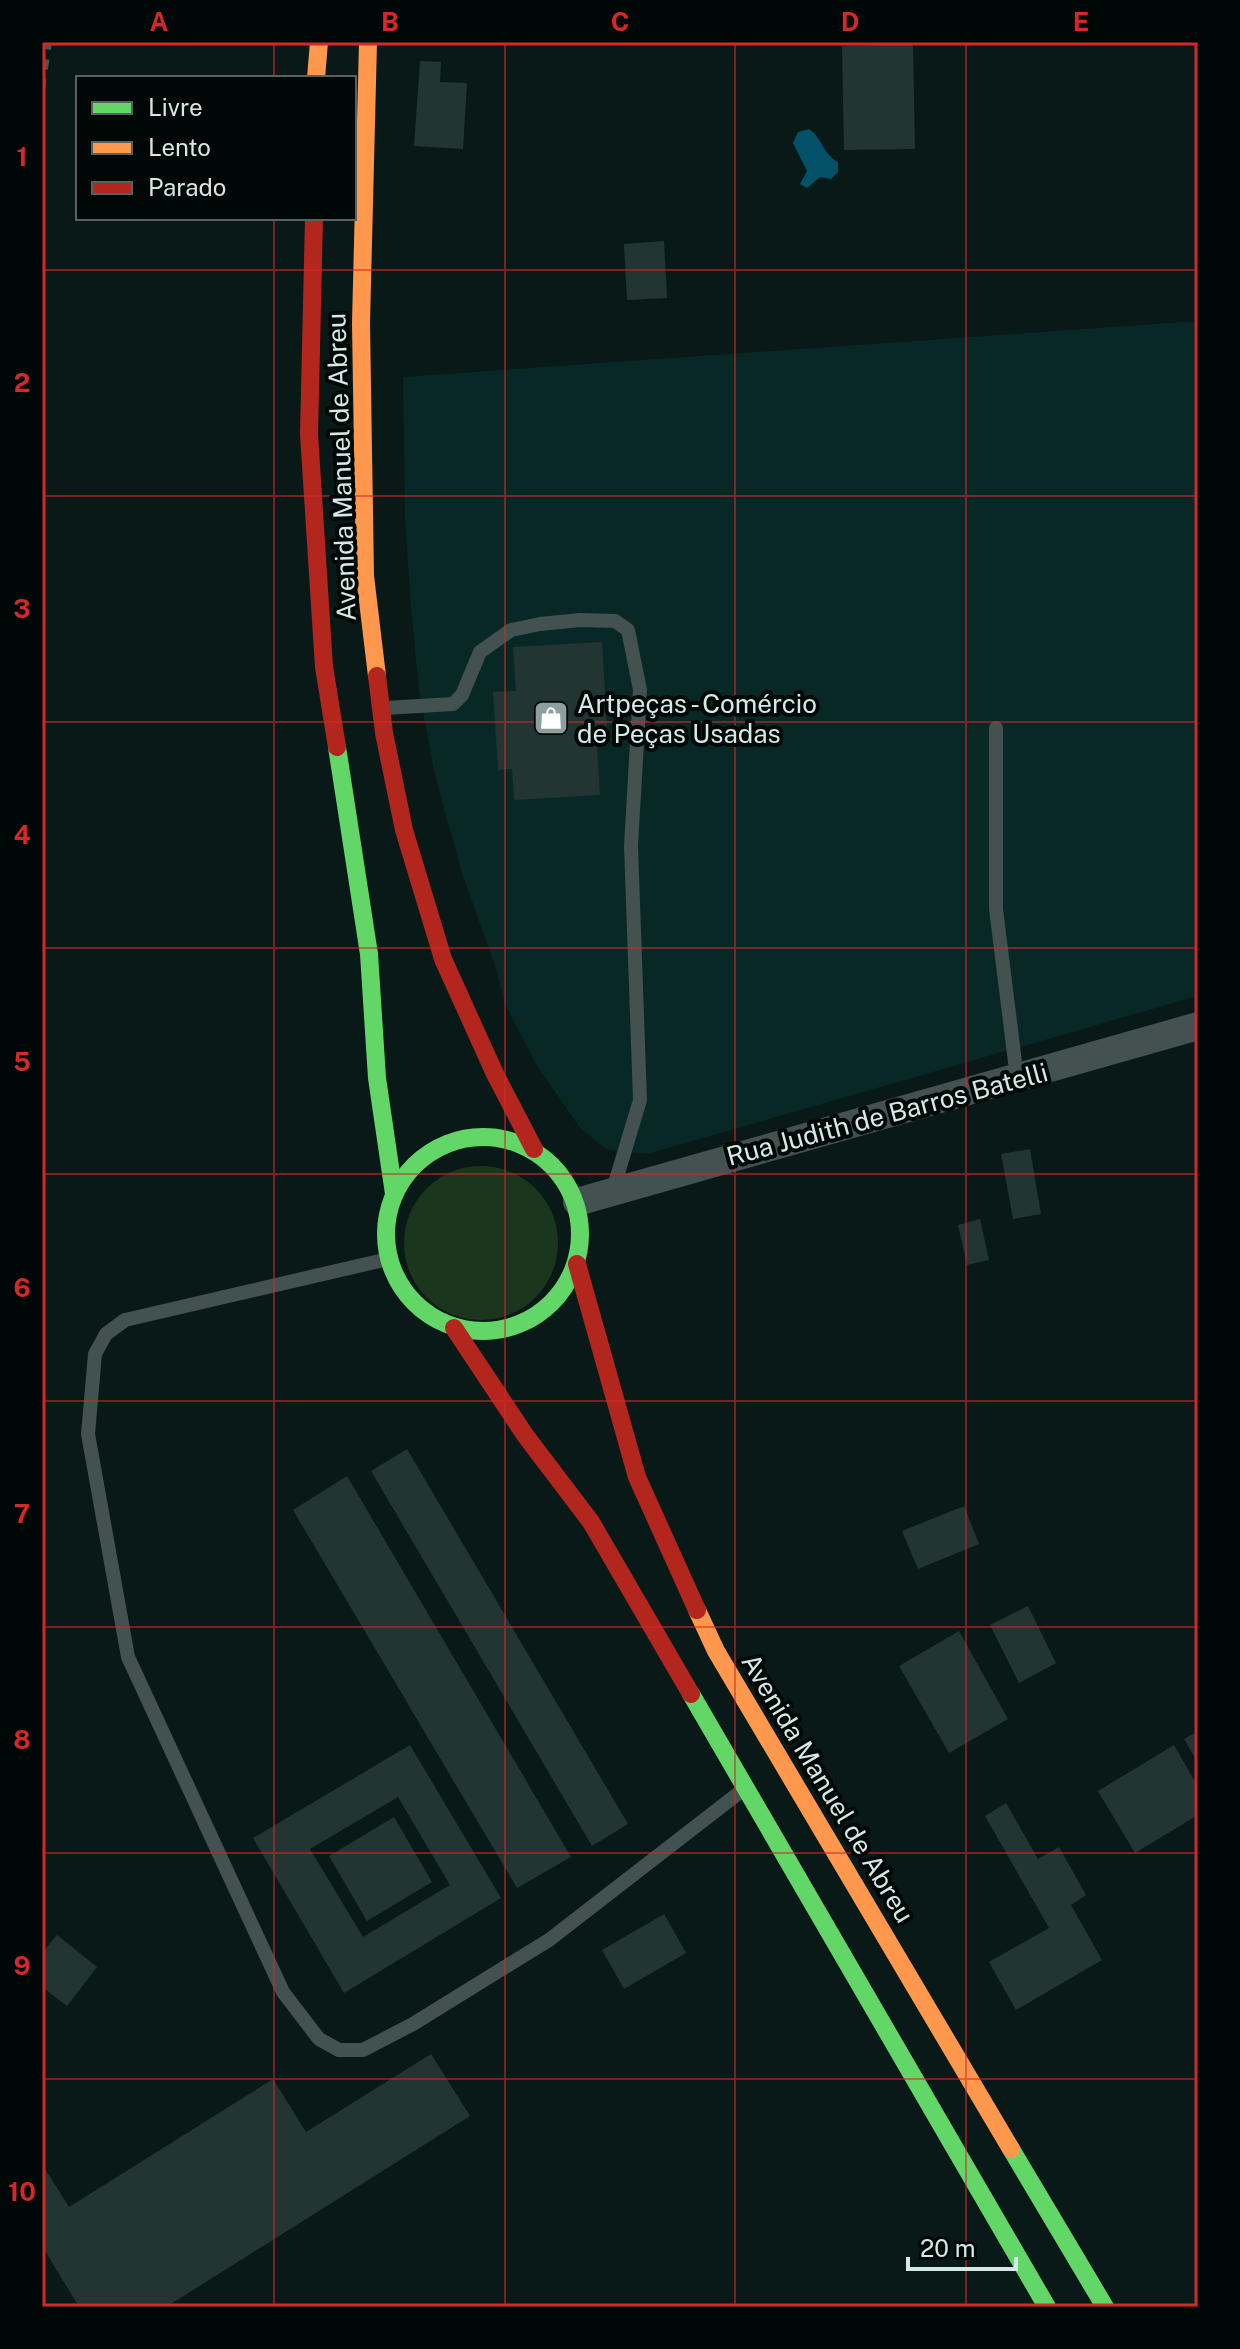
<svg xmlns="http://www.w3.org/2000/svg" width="1240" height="2349" viewBox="0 0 1240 2349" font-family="'Public Sans',sans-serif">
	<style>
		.built { fill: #072825 }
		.green { fill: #1a371d }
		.water { fill: #025169 }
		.building { fill: #233532; fill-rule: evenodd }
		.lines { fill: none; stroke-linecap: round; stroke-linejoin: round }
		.lane { stroke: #435150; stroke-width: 14 }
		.street { stroke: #435150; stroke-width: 28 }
		.fast { stroke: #63d668; stroke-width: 18 }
		.slow { stroke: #ff974d; stroke-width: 18 }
		.jam { stroke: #b3261e; stroke-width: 18 }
		.rail { stroke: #485554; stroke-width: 6; stroke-dasharray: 10 10; stroke-linecap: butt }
		.grid { fill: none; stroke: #d62828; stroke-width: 2; stroke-opacity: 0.55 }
		.labels { text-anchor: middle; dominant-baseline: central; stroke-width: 8; stroke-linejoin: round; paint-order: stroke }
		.street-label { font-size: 26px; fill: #d6e9e6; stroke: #000807 }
		.poi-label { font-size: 26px; fill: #d6e9e6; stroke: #000807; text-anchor: start }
		.neatline { fill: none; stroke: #d62828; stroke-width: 3 }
		.grid-label { font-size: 26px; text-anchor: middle; font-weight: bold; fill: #d62828 }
	</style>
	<rect width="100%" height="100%" fill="#081918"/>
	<polygon class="built" points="1198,321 1198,996 647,1154 606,1149 580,1128 536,1064 506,1006 495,966 462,873 435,776 419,690 411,608 405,518 403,377"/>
	<circle class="green" cx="481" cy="1243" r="77"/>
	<path class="water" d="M 809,129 C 822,138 823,154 838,162 L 838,172 L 831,179 L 820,177 L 807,188 L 800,184 L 807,171 L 793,143 L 798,132 Z"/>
	<g class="building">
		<polygon points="913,44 915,149 844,150 842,46"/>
		<polygon points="420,61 441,62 440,82 467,83 463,149 414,146"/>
		<polygon points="664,241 667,298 627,300 624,244"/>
		<polygon points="602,642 608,745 597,746 600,795 514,800 512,769 498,770 493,692 516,691 513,647"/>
		<polygon points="1030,1149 1041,1214 1013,1219 1001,1154"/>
		<polygon points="980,1219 989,1260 967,1265 958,1225"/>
		<polygon points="407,1449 628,1824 592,1846 371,1471"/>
		<polygon points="347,1476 571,1857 517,1888 293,1510"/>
		<polygon points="964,1506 979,1544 918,1569 902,1531"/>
		<polygon points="1028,1606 1056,1663 1019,1683 990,1625"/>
		<polygon points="959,1631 1008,1719 949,1753 899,1666"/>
		<polygon points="1198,1731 1198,1763 1184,1739"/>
		<path d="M 410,1745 L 501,1898 L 344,1993 L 253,1838 ZM 398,1797 L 450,1885 L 363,1937 L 310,1849 Z"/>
		<polygon points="1174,1745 1194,1780 1198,1777 1198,1815 1135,1853 1098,1791"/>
		<polygon points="1006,1803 1038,1859 1059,1847 1086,1895 1071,1905 1102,1960 1016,2010 989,1962 1049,1928 985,1816"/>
		<polygon points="394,1817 432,1882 367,1921 329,1856"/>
		<polygon points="664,1914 686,1953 624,1989 602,1950"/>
		<polygon points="57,1935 97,1967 67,2006 42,1987 42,1953"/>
		<polygon points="431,2054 470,2116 166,2307 79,2307 42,2246 42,2164 69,2207 273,2079 306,2132"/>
	</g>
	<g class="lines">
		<g class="lane">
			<polyline points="385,708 453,704 462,695 480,652 511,630 540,624 580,620 615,621 628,630 640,690 631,846 640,1100 613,1190"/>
			<polyline points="996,728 996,909 1017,1078"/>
			<polyline points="388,1259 125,1320 106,1334 95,1354 88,1434 128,1657 283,1992 319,2039 339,2050 363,2050 413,2024 549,1940 744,1789"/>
		</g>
		<polyline class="street" points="577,1202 1198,1026"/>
		<g class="fast">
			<polyline points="337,747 369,954 377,1078 394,1194"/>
			<circle cx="483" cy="1234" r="97"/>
			<polyline points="691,1694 1047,2307"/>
			<polyline points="1011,2149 1105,2307"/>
		</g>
		<g class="slow">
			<polyline points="368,42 361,323 365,576 377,676"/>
			<polyline points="316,78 319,42"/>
			<polyline points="697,1610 716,1651 1011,2149"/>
		</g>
		<g class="jam">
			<polyline points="314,218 309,434 324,667 337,747"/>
			<polyline points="377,676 384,733 404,830 443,959 495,1074 534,1149"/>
			<polyline points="577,1264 637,1477 697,1610"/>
			<polyline points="454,1328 525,1435 591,1522 691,1694"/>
		</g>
		<polyline class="rail" points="42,89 49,42"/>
	</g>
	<path class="grid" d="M 274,42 L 274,78M 505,42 L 505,2307M 735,42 L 735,2307M 966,42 L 966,2307M 274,218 L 274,2307M 42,270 L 1198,270M 42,496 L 1198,496M 42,722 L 1198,722M 42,948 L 1198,948M 42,1174 L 1198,1174M 42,1401 L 1198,1401M 42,1627 L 1198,1627M 42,1853 L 1198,1853M 42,2079 L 1198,2079"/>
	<defs>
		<g id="shop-square" transform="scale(1.8)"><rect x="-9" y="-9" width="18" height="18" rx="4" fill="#8ea09e" stroke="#000807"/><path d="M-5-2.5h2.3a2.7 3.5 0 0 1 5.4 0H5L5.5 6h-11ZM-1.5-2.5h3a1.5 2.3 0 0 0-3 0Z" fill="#fff"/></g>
	</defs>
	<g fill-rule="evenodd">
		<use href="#shop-square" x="551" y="718"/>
	</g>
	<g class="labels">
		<g class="street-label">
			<text transform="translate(341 467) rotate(-92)">Avenida Manuel de Abreu</text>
			<text transform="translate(887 1114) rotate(-15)">Rua Judith de Barros Batelli</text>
			<text transform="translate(828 1788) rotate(59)">Avenida Manuel de Abreu</text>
		</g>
		<g class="poi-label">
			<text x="577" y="703">Artpeças - Comércio<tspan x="577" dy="30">de Peças Usadas</tspan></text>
		</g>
	</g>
	<rect width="1240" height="2349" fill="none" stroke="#000807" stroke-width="88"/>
	<rect x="76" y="76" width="280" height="144" fill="#000807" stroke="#566260" stroke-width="2"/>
	<rect x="92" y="102" width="40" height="12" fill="#63d668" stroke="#566260" stroke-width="2"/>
	<text x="148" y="116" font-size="24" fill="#d6e9e6">Livre</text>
	<rect x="92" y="142" width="40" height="12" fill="#ff974d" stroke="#566260" stroke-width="2"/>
	<text x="148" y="156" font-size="24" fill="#d6e9e6">Lento</text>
	<rect x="92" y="182" width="40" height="12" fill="#b3261e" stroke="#566260" stroke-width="2"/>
	<text x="148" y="196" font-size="24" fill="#d6e9e6">Parado</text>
	<path d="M908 2257v12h108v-12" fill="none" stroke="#d6e9e6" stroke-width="4"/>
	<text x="920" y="2257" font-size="24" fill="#d6e9e6" stroke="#000807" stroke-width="6" paint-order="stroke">20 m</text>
	<rect x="44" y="44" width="1152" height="2261" class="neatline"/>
	<g class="grid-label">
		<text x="159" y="31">A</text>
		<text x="390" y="31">B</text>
		<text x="620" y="31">C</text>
		<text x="850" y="31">D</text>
		<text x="1081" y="31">E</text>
		<text x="22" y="166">1</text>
		<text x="22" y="392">2</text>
		<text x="22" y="618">3</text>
		<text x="22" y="844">4</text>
		<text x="22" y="1071">5</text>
		<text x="22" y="1297">6</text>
		<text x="22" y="1523">7</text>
		<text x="22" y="1749">8</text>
		<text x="22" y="1975">9</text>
		<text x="22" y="2201">10</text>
	</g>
</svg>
